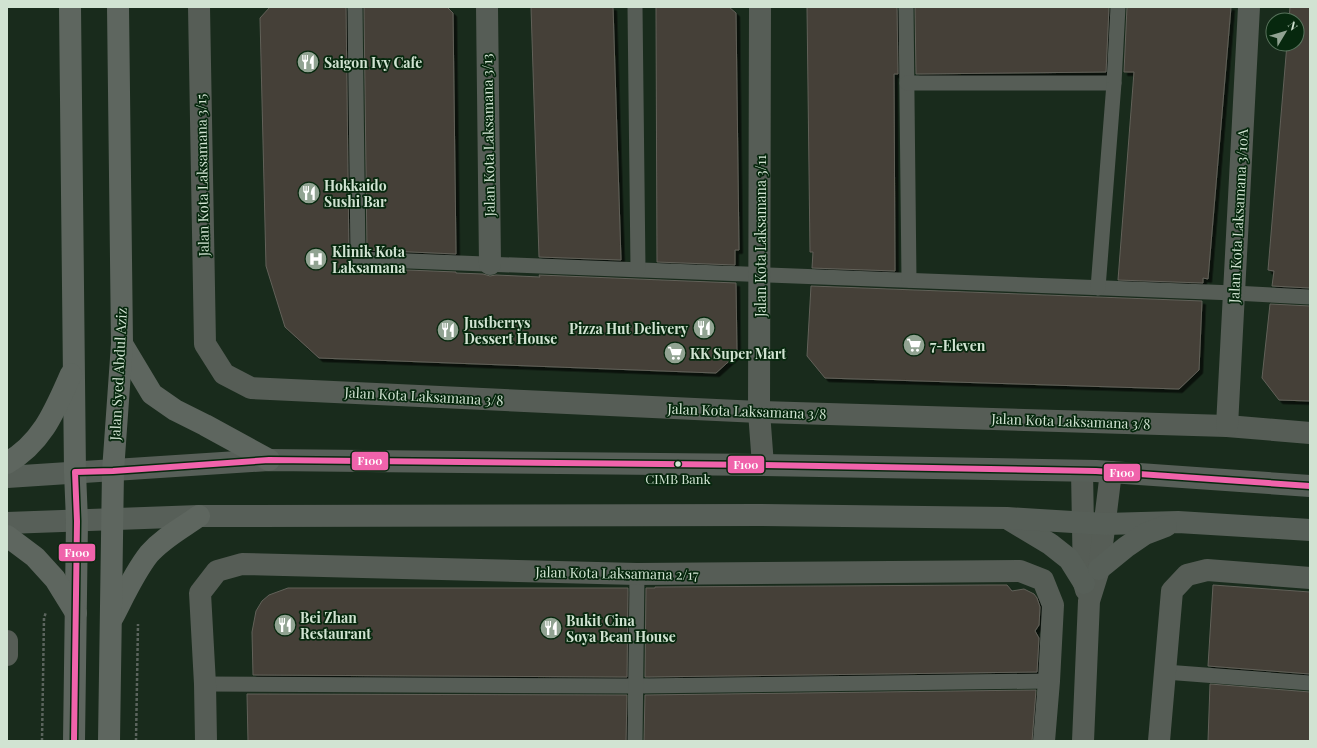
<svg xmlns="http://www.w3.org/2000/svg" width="1317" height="748" viewBox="0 0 1317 748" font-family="'Playfair Display',serif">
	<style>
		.building { fill: #443f37; stroke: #626159; filter: url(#shadow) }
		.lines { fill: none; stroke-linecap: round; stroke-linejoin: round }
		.path { stroke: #5b645d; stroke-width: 2.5; stroke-dasharray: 3 2; stroke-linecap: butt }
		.lane { stroke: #565d56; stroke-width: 15 }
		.street { stroke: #565d56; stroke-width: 22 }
		.secondary { stroke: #575f58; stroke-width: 22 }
		.primary { stroke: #5e665f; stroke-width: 22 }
		.bus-1-casing { stroke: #07280e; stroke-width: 9 }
		.bus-1 { stroke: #f063ab; stroke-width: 6 }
		.bus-dot { fill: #d1e3d2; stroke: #07280e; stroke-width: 1.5 }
		.labels { text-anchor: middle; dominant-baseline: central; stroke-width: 3.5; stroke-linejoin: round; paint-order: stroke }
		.bus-label { font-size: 13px; fill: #d1e3d2; stroke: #07280e }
		.poi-label { font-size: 14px; font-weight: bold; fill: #d1e3d2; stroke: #07280e; text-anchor: start }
		.street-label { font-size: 14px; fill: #d1e3d2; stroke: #07280e }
		.line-badge { stroke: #07280e; stroke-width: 1.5 }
		.badge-label { font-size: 11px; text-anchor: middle; font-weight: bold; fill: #fff }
	</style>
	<defs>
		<filter id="shadow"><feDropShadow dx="3.5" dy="3.5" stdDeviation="0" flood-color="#0009"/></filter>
	</defs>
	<rect width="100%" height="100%" fill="#192b1c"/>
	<g class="building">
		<polygon points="270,7 346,7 349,259 350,263 353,266 358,268 456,272 456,273 483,274 490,276 496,275 540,277 539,275 736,283 737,354 716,373 319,358 285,327 266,266 260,18"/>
		<polygon points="364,7 447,7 453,13 456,254 367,250"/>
		<polygon points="531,7 613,7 621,260 539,257"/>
		<polygon points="656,7 729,7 736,13 739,250 735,250 735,265 657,262"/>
		<polygon points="807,7 897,7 898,74 894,74 895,271 812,268 813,252 810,252"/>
		<polygon points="915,7 1109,7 1106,72 916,74"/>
		<polygon points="1127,7 1231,7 1208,279 1203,278 1203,283 1118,280 1134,72 1124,72"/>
		<polygon points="1290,7 1310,7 1310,288 1272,286 1274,271 1268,270 1287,44 1297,44 1297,20 1289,20"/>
		<polygon points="811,286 1202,301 1199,370 1179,389 825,378 807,356"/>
		<polygon points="1270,304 1310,306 1310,401 1279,400 1262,378"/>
		<polygon points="988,585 1007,585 1012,591 1024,589 1034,594 1037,598 1040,607 1039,625 1035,631 1039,638 1037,672 645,677 646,588 655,588 655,587"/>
		<polygon points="1213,585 1310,592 1310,674 1208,666"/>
		<polygon points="288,588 628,588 627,677 253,675 252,632 256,611 262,601 269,595"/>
		<polygon points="1210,684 1310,692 1310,741 1208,741"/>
		<polygon points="1036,690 1032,741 644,741 645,695"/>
		<polygon points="247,694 627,695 626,741 248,741"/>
	</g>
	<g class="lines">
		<g class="path">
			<polyline points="42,741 44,618 46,612"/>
			<polyline points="136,741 138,624"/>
		</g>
		<g class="lane">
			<polyline points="355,7 358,259 1234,293 1310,297"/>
			<polyline points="635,7 638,269"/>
			<polyline points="906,7 909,280"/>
			<polyline points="907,83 1114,83"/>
			<polyline points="1098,288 1114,83 1118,7"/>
			<polyline points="1165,672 1310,683"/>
			<polyline points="205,684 635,686 1049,681"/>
			<polyline points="635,741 637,574"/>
		</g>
		<g class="street">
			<polyline points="199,7 205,344 224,374 251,388 759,412 1227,426 1310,433"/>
			<polyline points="487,7 490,264"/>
			<polyline points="760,7 759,412 763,465"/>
			<polyline points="1227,426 1249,7"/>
			<polyline points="1082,471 1084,583 1086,590"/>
			<polyline points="7,641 7,655"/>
			<polyline points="206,741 205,684 200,593 217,571 242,564 637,574 1020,571 1043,580 1053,605 1049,681 1044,741"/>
			<polyline points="1083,741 1089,601 1099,569 1111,472"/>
			<polyline points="1159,741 1172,591 1187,575 1207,570 1310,578"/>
		</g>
		<g class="secondary">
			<polyline points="7,477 269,460 763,465 1096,471 1310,486"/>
			<polyline points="1010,520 1050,544 1069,559 1084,583"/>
			<polyline points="7,523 199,516 762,515 1007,518 1105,524 1178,522 1310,530"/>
			<polyline points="1099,569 1126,547 1145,534 1166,526"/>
		</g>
		<g class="primary">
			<polyline points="70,7 75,472 77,521 74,741"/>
			<polyline points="122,344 152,394 175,410 205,425 269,460"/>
			<path d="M 7,463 C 43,442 55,410 71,374"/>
			<polyline points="7,536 35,557 55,579 76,613"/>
			<path d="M 113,617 C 124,596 134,573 149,554 C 163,538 182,528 199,516"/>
			<polyline points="109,741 113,471 122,344 118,7"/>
		</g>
		<g class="bus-1-casing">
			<polyline id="bus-1" points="74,741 77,521 75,472 113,471 269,460 763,465 1096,471 1310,486"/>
		</g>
		<use href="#bus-1" class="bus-1"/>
	</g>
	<defs>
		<g id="restaurant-disc" transform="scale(1.15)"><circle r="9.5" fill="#91a392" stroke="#07280e"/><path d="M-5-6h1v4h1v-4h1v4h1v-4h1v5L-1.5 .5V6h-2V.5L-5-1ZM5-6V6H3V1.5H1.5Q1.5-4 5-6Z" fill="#fff"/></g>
		<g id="hospital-disc" transform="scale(1.15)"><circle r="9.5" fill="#91a392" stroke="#07280e"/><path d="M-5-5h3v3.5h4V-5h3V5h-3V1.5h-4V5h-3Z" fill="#fff"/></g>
		<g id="supermarket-disc" transform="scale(1.15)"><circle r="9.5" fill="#91a392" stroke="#07280e"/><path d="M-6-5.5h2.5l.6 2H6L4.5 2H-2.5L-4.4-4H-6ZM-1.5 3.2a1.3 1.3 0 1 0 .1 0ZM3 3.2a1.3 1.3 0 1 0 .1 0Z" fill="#fff"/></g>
	</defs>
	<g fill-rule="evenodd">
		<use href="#restaurant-disc" x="308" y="62"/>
		<use href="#restaurant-disc" x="309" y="193"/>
		<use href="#hospital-disc" x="316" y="259"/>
		<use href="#restaurant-disc" x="704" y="328"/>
		<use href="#restaurant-disc" x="448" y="330"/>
		<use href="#supermarket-disc" x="914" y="345"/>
		<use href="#supermarket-disc" x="675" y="353"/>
		<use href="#restaurant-disc" x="285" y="625"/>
		<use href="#restaurant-disc" x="551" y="628"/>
	</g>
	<circle class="bus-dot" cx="678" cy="464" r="3.5"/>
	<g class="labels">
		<g class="bus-label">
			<text x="678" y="478">CIMB Bank</text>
		</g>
		<g class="poi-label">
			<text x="324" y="62">Saigon Ivy Cafe</text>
			<text x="324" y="185">Hokkaido<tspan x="324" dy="16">Sushi Bar</tspan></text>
			<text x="332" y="251">Klinik Kota<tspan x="332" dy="16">Laksamana</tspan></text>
			<text x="464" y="322">Justberrys<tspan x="464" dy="16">Dessert House</tspan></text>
			<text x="688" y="328" text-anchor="end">Pizza Hut Delivery</text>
			<text x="930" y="345">7-Eleven</text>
			<text x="690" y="353">KK Super Mart</text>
			<text x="300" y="617">Bei Zhan<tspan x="300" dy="16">Restaurant</tspan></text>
			<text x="566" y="620">Bukit Cina<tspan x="566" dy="16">Soya Bean House</tspan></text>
		</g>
		<g class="street-label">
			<text transform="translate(488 135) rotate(-91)">Jalan Kota Laksamana 3/13</text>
			<text transform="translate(202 175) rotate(-91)">Jalan Kota Laksamana 3/15</text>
			<text transform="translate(1238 216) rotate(-87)">Jalan Kota Laksamana 3/10A</text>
			<text transform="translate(760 236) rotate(-90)">Jalan Kota Laksamana 3/11</text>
			<text transform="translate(118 374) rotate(-87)">Jalan Syed Abdul Aziz</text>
			<text transform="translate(424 396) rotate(3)">Jalan Kota Laksamana 3/8</text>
			<text transform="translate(747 411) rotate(2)">Jalan Kota Laksamana 3/8</text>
			<text transform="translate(1071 421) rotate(2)">Jalan Kota Laksamana 3/8</text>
			<text transform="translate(617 573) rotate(1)">Jalan Kota Laksamana 2/17</text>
		</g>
	</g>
	<g class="line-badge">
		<rect x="351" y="451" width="38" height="20" rx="4" fill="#f063ab"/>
		<rect x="727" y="455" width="38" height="19" rx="4" fill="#f063ab"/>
		<rect x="1103" y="463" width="38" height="19" rx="4" fill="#f063ab"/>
		<rect x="58" y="543" width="38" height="19" rx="4" fill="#f063ab"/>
	</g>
	<g class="badge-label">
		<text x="370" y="465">F100</text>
		<text x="746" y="469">F100</text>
		<text x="1122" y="477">F100</text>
		<text x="77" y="557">F100</text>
	</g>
	<rect width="1317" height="748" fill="none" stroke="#d1e3d2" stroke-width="16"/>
	<g transform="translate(1285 32) rotate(52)"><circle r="19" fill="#07280e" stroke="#58735c"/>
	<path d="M0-3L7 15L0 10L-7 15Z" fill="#91a392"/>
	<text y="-6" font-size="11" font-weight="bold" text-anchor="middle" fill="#d1e3d2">N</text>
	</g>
</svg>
